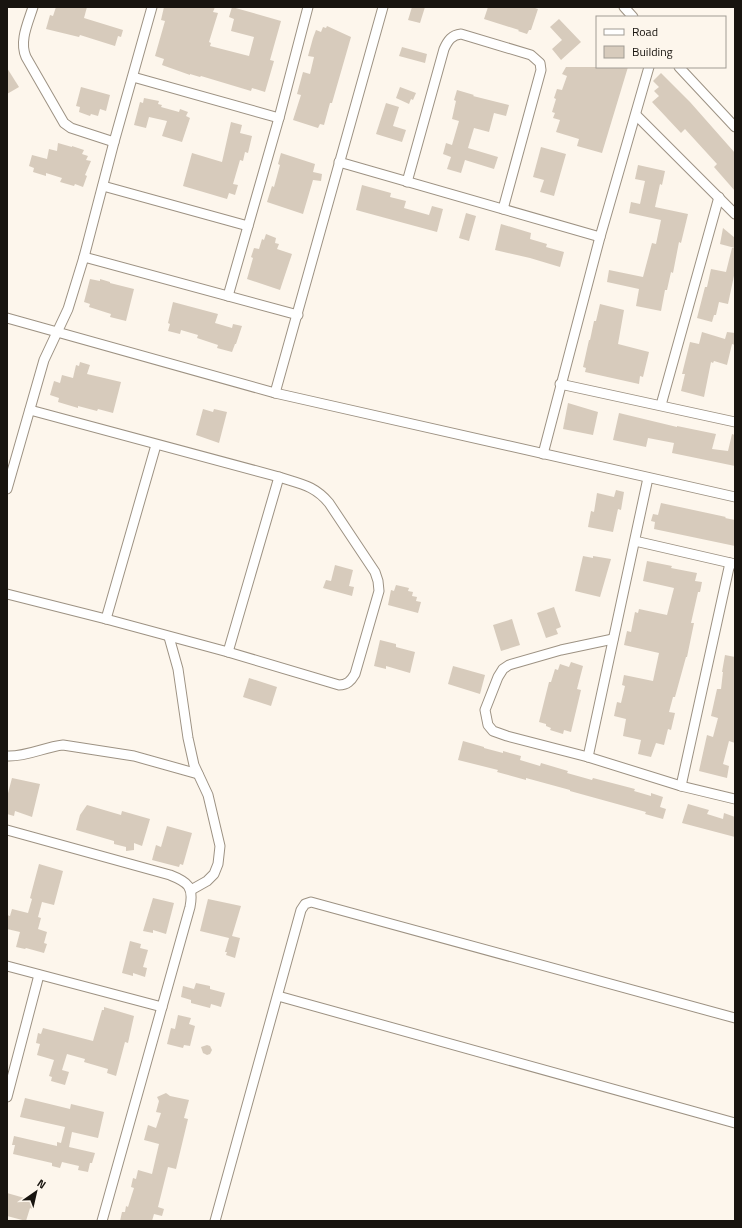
<svg xmlns="http://www.w3.org/2000/svg" width="742" height="1228" viewBox="0 0 742 1228" font-family="'Titillium Web',sans-serif">
	<style>
		.building { fill: #d7cbbc }
		.lines { fill: none; stroke-linecap: round; stroke-linejoin: round }
		.street-casing { stroke: #9d9283; stroke-width: 11 }
		.street { stroke: #fff; stroke-width: 9 }
	</style>
	<rect width="100%" height="100%" fill="#fdf6ec"/>
	<g class="building">
		<polygon points="56,7 87,7 84,18 123,30 121,37 118,36 115,46 80,35 79,37 46,29 50,15 53,16"/>
		<polygon points="164,7 215,7 213,12 218,13 209,42 211,43 210,46 249,56 254,37 231,31 234,19 229,17 232,7 281,21 270,60 274,61 265,92 252,88 251,91 201,76 200,77 190,74 190,75 162,65 164,59 155,56 165,21 161,20"/>
		<polygon points="412,7 425,7 420,23 408,20"/>
		<polygon points="488,7 532,7 538,9 531,30 529,30 527,34 518,31 519,30 484,19"/>
		<polygon points="559,19 581,42 561,60 552,49 562,40 550,27"/>
		<polygon points="327,26 351,37 332,103 330,103 324,125 320,124 318,128 293,120 301,95 297,94 303,72 310,74 314,57 308,56 313,38 316,30 321,32 323,27 326,28"/>
		<polygon points="402,47 427,54 425,63 399,56"/>
		<polygon points="566,67 628,67 602,153 577,146 579,139 556,132 560,120 553,118 555,113 552,112 556,99 554,98 557,89 562,90 567,76 562,74"/>
		<polygon points="7,68 19,87 7,94"/>
		<polygon points="661,73 690,102 735,153 735,191 714,167 717,164 685,129 681,133 652,102 659,96 654,91 659,87 653,81"/>
		<polygon points="81,87 110,95 106,111 100,109 98,116 91,114 90,116 79,112 80,107 76,106"/>
		<polygon points="400,87 416,93 413,100 411,99 409,104 396,98"/>
		<polygon points="457,90 474,95 473,96 509,105 506,116 494,113 489,132 474,128 468,148 498,157 494,169 465,160 461,173 447,169 451,157 443,154 446,143 452,145 459,121 452,119 456,101 454,100"/>
		<polygon points="144,98 159,101 158,104 162,105 161,107 179,112 180,109 188,112 186,116 190,118 182,142 162,136 167,121 149,117 146,128 134,125 140,102 143,103"/>
		<polygon points="386,103 399,107 393,126 406,130 402,142 376,134"/>
		<polygon points="231,122 242,125 240,133 252,136 248,153 245,152 243,161 240,160 233,184 238,185 235,195 229,193 227,199 183,186 192,153 222,162"/>
		<polygon points="58,143 72,147 72,146 84,150 82,154 88,156 86,160 91,161 85,175 87,176 83,187 75,184 74,186 60,182 62,178 46,173 46,176 33,172 34,168 29,166 32,155 47,159 49,149 57,151"/>
		<polygon points="541,147 566,154 554,196 540,192 544,180 533,177"/>
		<polygon points="281,153 315,164 313,172 322,174 321,181 313,180 303,214 267,202 272,186 274,187 280,165 278,164"/>
		<polygon points="638,165 665,171 662,185 660,184 655,207 688,214 681,243 679,242 673,273 671,272 667,290 665,290 661,311 636,306 639,289 607,282 609,270 643,277 652,243 656,244 661,220 629,213 631,202 640,204 645,181 635,179"/>
		<polygon points="362,185 391,193 390,197 406,201 404,208 429,215 432,206 443,209 437,232 356,210"/>
		<polygon points="466,213 476,216 469,241 459,238"/>
		<polygon points="501,224 531,233 530,239 547,244 546,247 564,252 560,267 530,258 495,250"/>
		<polygon points="723,228 735,238 735,248 720,244"/>
		<polygon points="266,234 276,238 275,243 279,244 277,249 292,254 280,290 247,279 253,258 251,257 254,248 259,249 262,239 264,240"/>
		<polygon points="732,248 735,248 735,271 728,304 719,302 716,315 714,315 712,322 697,318 705,287 707,287 711,269 726,272"/>
		<polygon points="90,279 100,281 100,279 110,282 110,283 134,289 126,321 110,317 111,314 89,307 90,304 84,302"/>
		<polygon points="173,302 218,314 215,323 232,328 233,324 242,326 236,344 235,344 232,352 217,348 218,345 197,338 198,335 181,330 180,334 168,331 170,324 168,323"/>
		<polygon points="600,304 624,310 618,344 649,352 643,377 640,376 639,384 585,372 586,368 583,367 589,340 590,340 594,321 596,321"/>
		<polygon points="702,332 725,339 727,332 735,333 735,345 732,344 727,365 714,361 713,363 711,362 704,397 681,391 685,374 682,374 690,342 699,344"/>
		<polygon points="80,362 90,365 87,374 121,382 113,413 98,409 97,411 78,406 78,408 58,402 59,398 50,395 54,381 60,383 62,375 73,378 76,365 79,366"/>
		<polygon points="568,403 598,412 593,435 563,429"/>
		<polygon points="203,409 213,412 214,409 227,412 219,443 196,435"/>
		<polygon points="619,413 677,427 677,426 716,434 712,449 728,451 732,434 735,435 735,466 672,453 674,443 648,438 646,447 613,440"/>
		<polygon points="616,490 624,492 621,510 618,509 613,532 588,527 591,511 594,512 597,493 614,497"/>
		<polygon points="661,503 726,517 725,518 735,520 735,546 654,529 655,522 651,521 653,514 658,515"/>
		<polygon points="583,556 593,558 593,556 611,559 600,597 575,591"/>
		<polygon points="647,561 672,566 671,568 697,573 695,581 702,582 700,592 698,592 691,623 694,623 687,657 686,657 675,697 673,697 669,712 675,713 671,730 668,729 664,745 656,743 651,757 638,754 641,740 623,736 626,719 614,716 617,702 621,703 625,686 622,685 624,675 653,681 659,653 624,645 627,631 631,632 635,612 638,613 639,609 667,615 674,588 643,581"/>
		<polygon points="335,565 353,570 349,586 354,587 352,596 323,588 326,580 331,581"/>
		<polygon points="396,585 409,588 408,591 413,592 412,596 417,597 416,601 421,602 418,613 388,605 391,590 394,591"/>
		<polygon points="554,607 561,627 556,629 558,634 546,638 537,613"/>
		<polygon points="512,619 520,645 501,651 493,625"/>
		<polygon points="380,640 396,644 396,647 415,652 410,673 386,666 386,669 374,666"/>
		<polygon points="725,655 735,657 735,743 729,741 723,764 729,766 727,778 699,771 707,735 713,737 718,718 711,716 717,689 721,689 723,672 722,672"/>
		<polygon points="571,662 583,666 577,689 581,690 571,732 564,730 563,734 550,730 551,728 546,726 546,724 539,722 549,682 551,682 555,669 558,670 560,664 569,667"/>
		<polygon points="453,666 485,675 480,694 448,684"/>
		<polygon points="249,678 277,687 271,706 243,697"/>
		<polygon points="463,741 484,747 484,748 503,753 503,751 521,756 520,760 540,766 541,763 568,771 567,773 592,780 593,778 635,789 634,791 651,796 651,793 663,797 660,807 666,809 663,819 645,814 646,812 570,791 570,790 526,778 526,780 497,772 498,770 458,760"/>
		<polygon points="12,778 40,784 32,817 15,811 14,816 7,814 7,797"/>
		<polygon points="688,804 709,810 707,814 723,819 724,813 735,817 735,837 682,823"/>
		<polygon points="87,805 121,815 122,811 150,819 142,846 134,843 134,850 126,851 126,847 114,844 114,841 76,830 80,815"/>
		<polygon points="167,826 192,833 183,865 180,864 179,867 152,860 156,845 161,847"/>
		<polygon points="39,864 63,871 54,905 42,902 38,917 41,918 38,929 47,932 44,943 47,944 44,953 26,948 25,949 16,947 20,932 7,929 7,915 10,916 12,909 28,913 32,899 30,898"/>
		<polygon points="153,898 174,903 166,934 153,930 153,933 143,931"/>
		<polygon points="208,899 241,906 232,936 240,938 235,958 226,955 227,952 225,952 229,938 200,931"/>
		<polygon points="130,941 141,944 140,948 148,950 143,967 147,968 145,977 133,973 133,976 122,973"/>
		<polygon points="196,983 210,986 210,989 225,993 221,1007 211,1004 210,1008 191,1003 191,1000 181,997 183,986 194,989"/>
		<polygon points="104,1007 134,1016 128,1043 125,1042 116,1076 107,1073 108,1069 84,1062 85,1059 67,1054 62,1070 69,1072 65,1085 51,1081 52,1077 49,1076 54,1060 37,1055 40,1044 36,1043 38,1033 41,1034 43,1028 93,1041 102,1010 104,1010"/>
		<polygon points="178,1015 191,1018 189,1024 195,1026 190,1046 184,1045 183,1048 167,1044 171,1028 175,1029"/>
		<polygon points="207,1045 210,1046 212,1050 210,1054 207,1055 203,1053 201,1047"/>
		<polygon points="166,1093 170,1096 189,1100 184,1118 188,1119 176,1169 168,1167 158,1207 164,1209 162,1216 154,1214 152,1221 120,1221 122,1212 125,1212 126,1206 128,1207 134,1188 131,1187 133,1178 136,1179 138,1170 152,1174 159,1144 144,1140 148,1125 156,1128 161,1113 156,1112 159,1101 157,1097"/>
		<polygon points="25,1098 70,1109 71,1104 104,1112 98,1138 72,1132 69,1147 95,1153 92,1163 90,1163 88,1172 78,1170 79,1166 62,1162 60,1168 52,1166 52,1163 13,1154 15,1145 12,1145 14,1136 57,1146 57,1142 61,1143 65,1127 20,1117"/>
		<polygon points="7,1193 35,1201 33,1209 30,1208 26,1221 7,1216"/>
	</g>
	<g class="lines">
		<g class="street-casing">
			<g id="street">
				<path d="M 33,7 C 28,23 19,41 26,57 L 64,123 L 71,128 L 114,142"/>
				<polyline points="624,7 633,17"/>
				<polyline points="679,67 735,127"/>
				<polyline points="133,77 279,118"/>
				<polyline points="636,115 735,214"/>
				<polyline points="339,162 600,237"/>
				<path d="M 407,182 L 444,49 C 448,40 452,35 461,34 L 531,55 L 540,63 L 541,70 L 503,209"/>
				<polyline points="103,186 248,226"/>
				<polyline points="84,257 298,315"/>
				<polyline points="228,296 279,118 308,7"/>
				<polyline points="7,318 275,393 735,497"/>
				<polyline points="560,384 735,422"/>
				<polyline points="275,393 383,7"/>
				<polyline points="661,405 719,197"/>
				<polyline points="543,454 600,237 649,67"/>
				<polyline points="7,489 44,360 68,309 84,257 114,142 152,7"/>
				<polyline points="635,541 735,564"/>
				<path d="M 7,594 L 106,619 L 228,652 L 339,685 C 347,685 351,681 355,674 L 379,591 L 378,581 L 375,572 L 329,503 C 314,485 300,484 279,477 L 30,410"/>
				<polyline points="106,619 156,445"/>
				<polyline points="169,637 178,669 188,738 194,765 208,795 220,846 218,864 214,874 207,881 191,890"/>
				<polyline points="613,639 561,650 509,665 503,669 498,677 485,710 488,725 493,731 507,736 588,757 681,786 735,799"/>
				<polyline points="228,652 279,477"/>
				<path d="M 7,756 C 27,757 44,747 63,745 L 134,756 L 198,774"/>
				<polyline points="588,757 648,478"/>
				<polyline points="681,786 730,563"/>
				<path d="M 7,830 L 170,875 C 188,882 194,887 190,907 L 102,1221"/>
				<polyline points="7,966 162,1007"/>
				<polyline points="278,996 735,1123"/>
				<polyline points="7,1097 39,975"/>
				<polyline points="215,1221 301,910 305,904 311,902 735,1018"/>
			</g>
		</g>
		<use href="#street" class="street"/>
	</g>
	<rect width="742" height="1228" fill="none" stroke="#18140f" stroke-width="16"/>
	<rect x="596" y="16" width="130" height="52" fill="#fdf6ec" stroke="#a19c94"/>
	<rect x="604" y="29" width="20" height="6" fill="#ffffff" stroke="#a19c94"/>
	<text x="632" y="36" font-size="12" fill="#18140f">Road</text>
	<rect x="604" y="46" width="20" height="12" fill="#d7cbbc" stroke="#a19c94"/>
	<text x="632" y="56" font-size="12" fill="#18140f">Building</text>
	<g transform="translate(36 1192) rotate(34)" stroke="#fdf6ec" stroke-width="3" paint-order="stroke">
	<path d="M0-3L7 15L0 10L-7 15Z" fill="#18140f"/>
	<text y="-6" font-size="11" font-weight="bold" text-anchor="middle" fill="#18140f">N</text>
	</g>
</svg>
